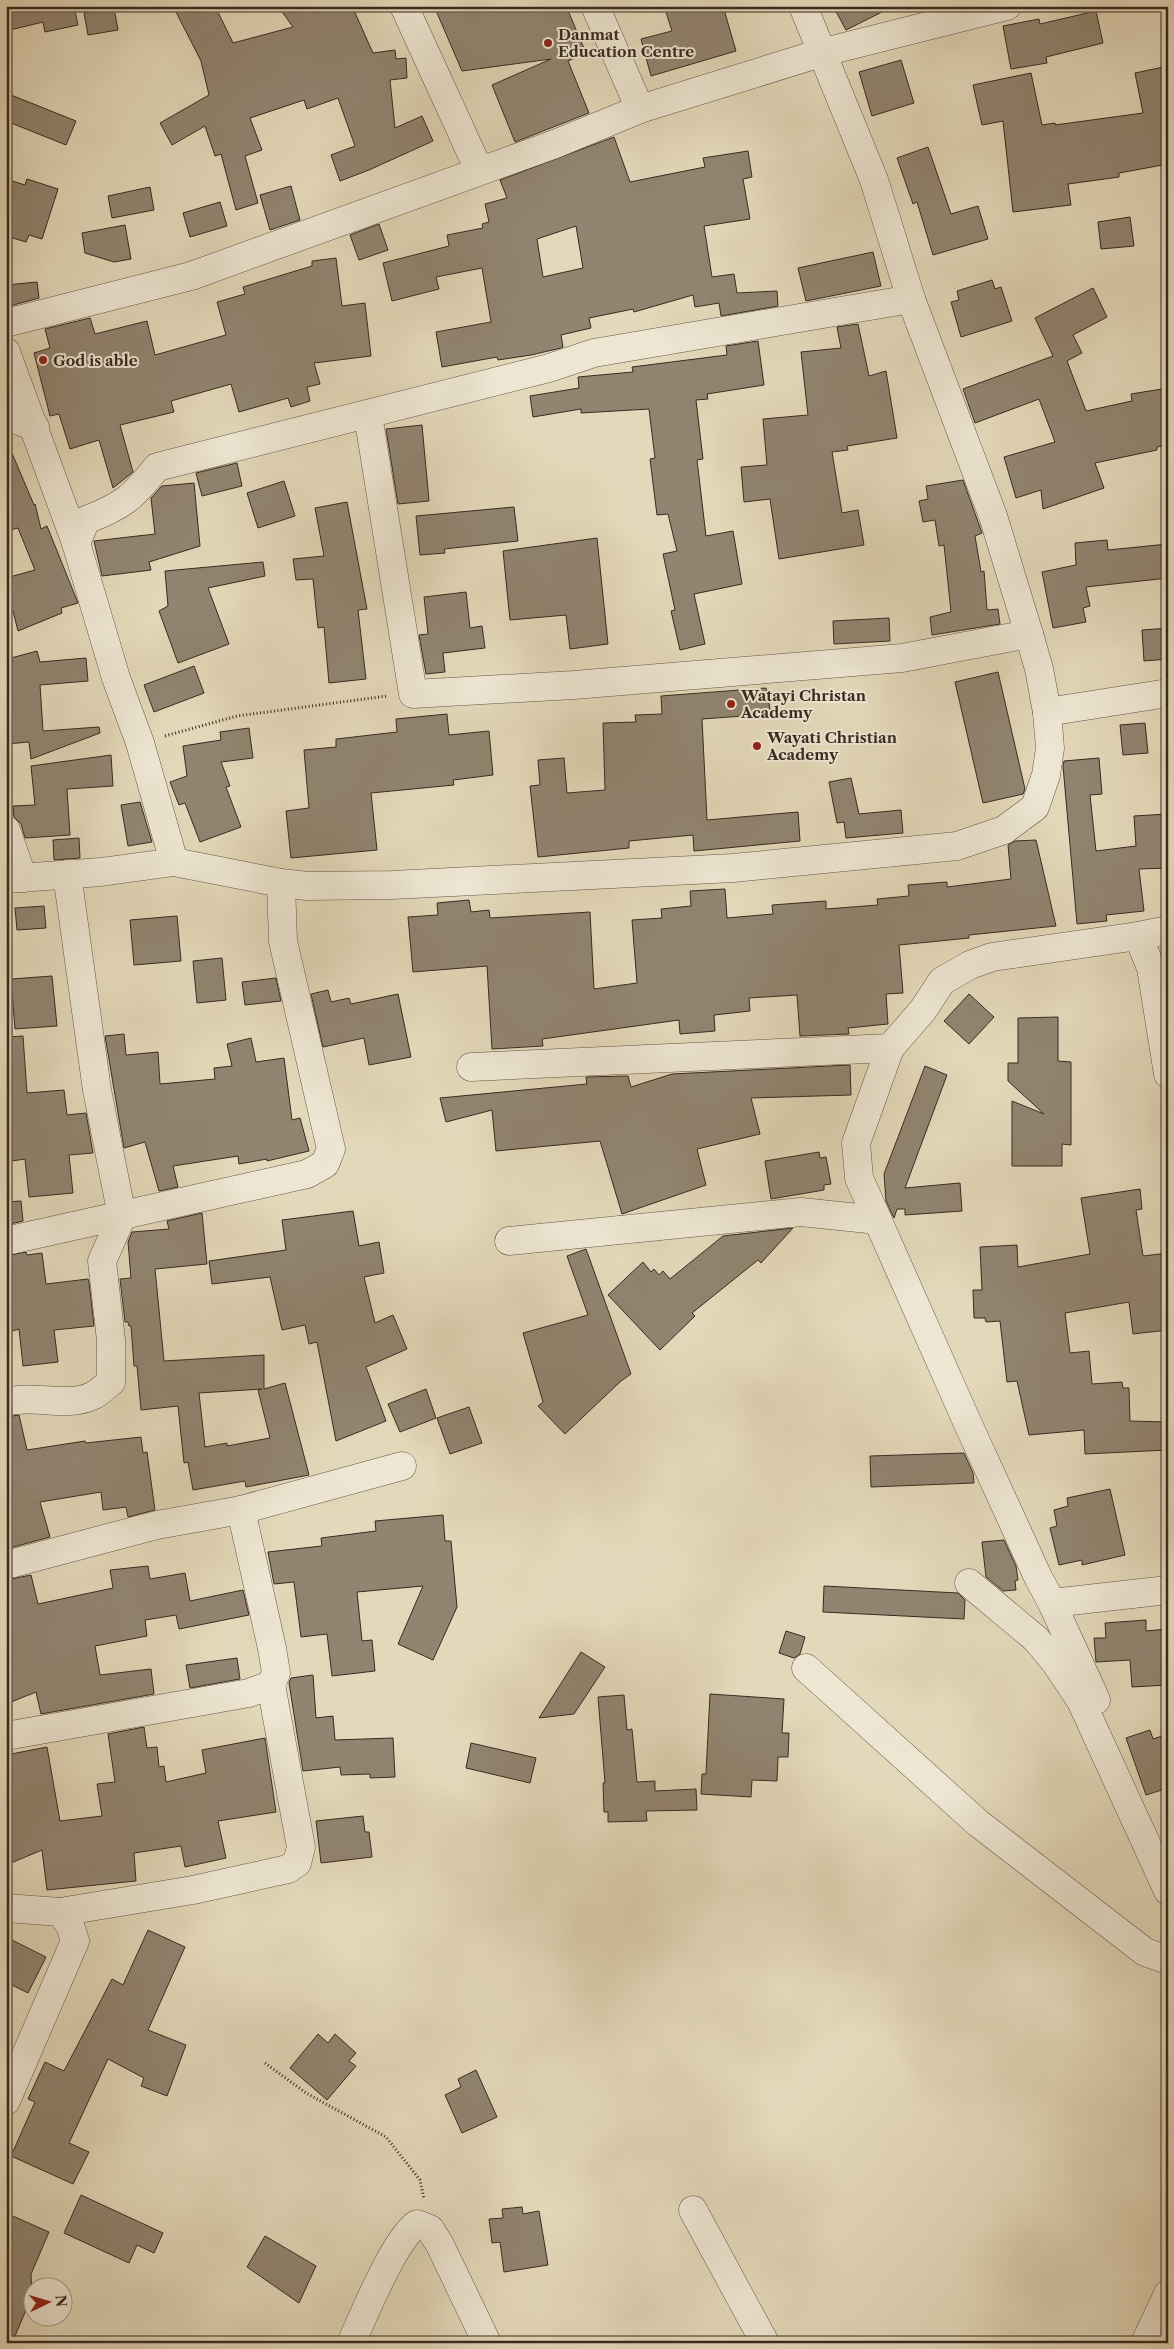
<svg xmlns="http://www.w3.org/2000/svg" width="1174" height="2349" viewBox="0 0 1174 2349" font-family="'Libre Caslon Text',serif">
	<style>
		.building { fill: #918470; stroke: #382a21; fill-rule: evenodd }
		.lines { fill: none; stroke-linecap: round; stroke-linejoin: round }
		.minor-casing { stroke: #635647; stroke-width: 29 }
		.path { stroke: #382a21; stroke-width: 3; stroke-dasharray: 1 2.5; stroke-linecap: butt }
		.minor { stroke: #ede6d2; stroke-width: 28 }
		.poi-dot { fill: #8f2418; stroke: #ede6d2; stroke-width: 2 }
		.labels { text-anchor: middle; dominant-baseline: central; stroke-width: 4; stroke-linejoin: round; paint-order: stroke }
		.poi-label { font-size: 15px; font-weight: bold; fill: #382a21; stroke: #ede6d2; text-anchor: start }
	</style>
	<rect width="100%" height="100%" fill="#e3d8b9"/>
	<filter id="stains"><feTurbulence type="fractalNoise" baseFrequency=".004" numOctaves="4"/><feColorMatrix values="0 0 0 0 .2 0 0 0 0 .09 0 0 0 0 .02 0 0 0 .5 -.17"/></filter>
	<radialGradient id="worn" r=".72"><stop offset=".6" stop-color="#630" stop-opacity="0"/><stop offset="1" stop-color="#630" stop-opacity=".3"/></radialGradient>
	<g class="building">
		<polygon points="6,6 74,6 78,25 45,32 43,22 6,31"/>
		<polygon points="173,6 215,6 233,43 293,27 278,6 310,6 314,13 327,6 352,6 373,53 395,50 396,59 406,58 407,78 390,80 395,128 422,116 433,141 369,170 340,181 331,155 355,146 338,98 307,109 304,100 250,118 262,150 245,156 258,203 236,210 221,154 215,156 205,126 172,145 160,123 209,95 201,61"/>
		<polygon points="434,6 566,6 586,53 568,61 589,113 515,142 492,85 551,59 462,71"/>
		<polygon points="664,6 723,6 736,51 651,76 641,39 672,31"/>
		<polygon points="833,6 894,6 846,30"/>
		<polygon points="114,8 118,30 88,35 84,13"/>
		<polygon points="1096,11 1103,43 1046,57 1047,63 1011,69 1003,26 1039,19 1040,24"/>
		<polygon points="901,60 914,103 872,116 859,72"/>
		<polygon points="1168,66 1168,164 1119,173 1119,177 1068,184 1071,205 1013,212 1003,121 982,125 973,85 1031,73 1042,125 1055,123 1055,125 1143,113 1135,73"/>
		<polygon points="6,93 76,121 66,145 6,121"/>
		<path d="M 614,137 L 630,182 L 705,167 L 703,158 L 748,151 L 752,177 L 743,179 L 750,219 L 704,226 L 712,277 L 734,274 L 737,293 L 777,291 L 778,306 L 721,316 L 719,303 L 695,307 L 693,295 L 634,312 L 633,309 L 589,318 L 591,328 L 561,335 L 563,347 L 561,348 L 531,355 L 498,360 L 497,357 L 442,367 L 436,332 L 491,322 L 482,268 L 436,277 L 439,289 L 392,301 L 383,263 L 449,246 L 447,235 L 483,228 L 482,224 L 489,222 L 485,204 L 507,198 L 500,180 ZM 576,226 L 583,268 L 543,277 L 537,239 Z"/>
		<polygon points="928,147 951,214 978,206 988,239 933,255 917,202 913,204 897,158"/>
		<polygon points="6,179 25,185 27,179 58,189 42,239 29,235 26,242 6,236"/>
		<polygon points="291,186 300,220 270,230 260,195"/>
		<polygon points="150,187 154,210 112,218 108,196"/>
		<polygon points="220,202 227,226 190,237 183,213"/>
		<polygon points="1130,217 1134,246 1101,249 1098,222"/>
		<polygon points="379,224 388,250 359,260 350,235"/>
		<polygon points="125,225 131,259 114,262 85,253 82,233"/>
		<polygon points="873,252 881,286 806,301 798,268"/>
		<polygon points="336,258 342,306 365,303 371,356 314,363 320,384 307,387 310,401 291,407 288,398 239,412 231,384 171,401 174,412 120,425 133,472 113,488 99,440 70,449 59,414 50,416 34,353 50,348 45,329 90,318 95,334 147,321 155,355 226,335 217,302 245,294 243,287 312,266 312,261"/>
		<polygon points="992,280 995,289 1001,287 1012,321 961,337 951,302 959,300 957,291"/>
		<polygon points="37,282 39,298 6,307 6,285"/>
		<polygon points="1093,288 1107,317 1073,335 1082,353 1067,361 1086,411 1132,401 1131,394 1168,388 1168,445 1157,447 1157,450 1095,463 1104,488 1043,509 1041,490 1016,498 1004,457 1055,442 1039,399 975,423 963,389 1053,356 1035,318"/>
		<polygon points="858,324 869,376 886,371 897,438 847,446 848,450 832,452 842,513 858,510 864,545 779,559 770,499 744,502 741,467 767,465 763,419 808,415 801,352 841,348 837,327"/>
		<polygon points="758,341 764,385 707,394 708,399 696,400 703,459 697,460 706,536 733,531 742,584 694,594 705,644 680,650 671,611 675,610 663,554 677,551 668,514 657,515 650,459 655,458 649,409 581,413 581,409 533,417 530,396 579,388 578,377 633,372 632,367 727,355 726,346"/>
		<polygon points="422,425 429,501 398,504 386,429"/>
		<polygon points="6,439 34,505 35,504 41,529 47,526 78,603 61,608 62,613 18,631 13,611 6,613 6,578 35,570 18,528 10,530 6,512"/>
		<polygon points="237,463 242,486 202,496 196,473"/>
		<polygon points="963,480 982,533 975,536 981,572 984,571 987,610 998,609 1000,624 932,635 930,617 951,612 944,545 939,546 935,520 923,522 919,501 928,499 926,486"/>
		<polygon points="284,481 295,516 258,528 247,493"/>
		<polygon points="194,483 200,546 149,562 151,570 102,576 94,541 155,534 151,498 162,486"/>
		<polygon points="347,502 367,609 358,610 366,679 329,683 324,627 318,628 313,579 296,580 293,559 324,556 315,508"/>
		<polygon points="514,507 518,541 444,549 445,553 420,555 416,516"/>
		<polygon points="597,538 608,644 570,649 566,615 510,620 503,551"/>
		<polygon points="1107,540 1108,550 1168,544 1168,578 1086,587 1090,606 1083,608 1086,622 1053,628 1042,572 1076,565 1075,543"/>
		<polygon points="263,562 265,576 208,588 229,644 178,663 159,611 168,606 165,571"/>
		<polygon points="466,592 470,628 482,626 485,648 443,653 445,672 426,674 419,635 428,634 424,597"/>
		<polygon points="889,618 890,641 834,644 833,621"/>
		<polygon points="1168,628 1168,659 1144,661 1142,630"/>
		<polygon points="37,651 40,662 86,658 88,681 40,685 43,731 99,727 100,733 31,759 29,742 6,744 6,664 13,662 11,658"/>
		<polygon points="194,666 204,693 154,712 144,685"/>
		<polygon points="998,672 1025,789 1023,794 983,803 955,682"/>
		<polygon points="766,688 771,714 702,719 707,820 798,812 800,841 694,851 693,835 629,841 629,848 538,857 530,786 540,785 538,760 564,758 567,793 605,790 603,723 636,722 635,715 662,714 661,696"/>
		<polygon points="447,714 449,735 489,731 493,775 453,780 454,785 371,793 377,850 291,858 286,811 309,808 304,750 336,747 336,739 397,732 396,719"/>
		<polygon points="1145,723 1148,753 1123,755 1120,725"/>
		<polygon points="249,728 253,758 221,762 230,786 226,787 241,827 200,842 185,803 179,805 170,782 187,776 183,746 221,740 220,732"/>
		<polygon points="111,755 113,786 67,789 70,835 25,838 21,824 14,817 13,806 35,805 31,766"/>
		<polygon points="1099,758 1102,794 1090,795 1096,851 1136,846 1134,816 1168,814 1168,868 1139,869 1144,911 1106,915 1107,921 1077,924 1063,766 1064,761"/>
		<polygon points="851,778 859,814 901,810 903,833 846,838 844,822 837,823 829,782"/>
		<polygon points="140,802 152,842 128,846 121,805"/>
		<polygon points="79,838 80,858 54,860 53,840"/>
		<polygon points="1036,840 1056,926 969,935 969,938 899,945 903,993 886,994 888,1024 848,1028 849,1034 800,1036 797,995 749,998 750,1011 714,1015 715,1031 680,1034 679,1020 542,1039 543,1046 492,1049 487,966 413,972 408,917 438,915 437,903 469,900 471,912 489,910 490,918 590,912 594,989 637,983 632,920 662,918 661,909 691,906 690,891 725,889 727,918 773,914 772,905 826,901 826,909 878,905 877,899 909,896 908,885 947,882 947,887 1011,879 1008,845 1015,841"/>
		<polygon points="44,906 46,928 17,930 15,908"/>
		<polygon points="177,916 181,961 134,965 130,920"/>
		<polygon points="222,958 226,1000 197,1003 193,961"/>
		<polygon points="52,976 57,1026 15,1029 11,979"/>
		<polygon points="276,978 281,1001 245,1005 242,982"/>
		<polygon points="328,990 331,1002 349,998 351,1004 398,994 411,1057 369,1065 364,1038 323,1047 311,994"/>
		<polygon points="969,994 994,1017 969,1044 944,1021"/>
		<polygon points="1058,1017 1058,1061 1071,1062 1071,1145 1062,1144 1062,1166 1012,1166 1012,1101 1044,1114 1008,1081 1008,1063 1018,1063 1018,1018"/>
		<polygon points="124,1034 126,1055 158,1052 160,1084 215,1079 214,1068 232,1066 227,1044 251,1038 256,1062 284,1058 292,1120 300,1118 309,1151 267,1161 267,1159 239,1164 238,1156 173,1166 178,1187 159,1191 145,1142 124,1148 105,1036"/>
		<polygon points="23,1036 27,1093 64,1090 67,1115 86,1113 93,1153 69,1155 73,1193 29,1197 25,1159 12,1161 6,1107 6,1037"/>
		<polygon points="850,1065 851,1095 751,1098 760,1134 697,1149 706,1185 622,1214 600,1141 496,1151 492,1110 446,1122 440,1098 587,1084 586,1077 628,1076 631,1087 672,1074"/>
		<polygon points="925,1066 947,1075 905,1188 960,1183 962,1211 905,1215 905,1209 897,1209 894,1218 886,1201 884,1174"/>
		<polygon points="819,1152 820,1158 826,1157 831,1184 824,1185 824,1190 771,1199 765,1161"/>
		<polygon points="1140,1189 1142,1209 1136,1210 1143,1256 1168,1253 1168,1330 1133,1334 1129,1302 1065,1313 1070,1353 1089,1351 1092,1384 1122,1382 1123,1388 1129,1388 1130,1421 1168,1422 1168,1450 1085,1454 1084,1430 1029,1435 1017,1381 1007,1382 1000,1321 986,1322 985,1318 974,1318 973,1290 982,1290 980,1247 1017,1245 1018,1267 1090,1254 1081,1198"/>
		<polygon points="21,1201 23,1221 6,1225 6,1202"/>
		<polygon points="353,1211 359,1246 379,1242 384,1273 364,1277 375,1323 393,1315 407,1349 366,1367 386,1421 336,1441 317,1342 309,1344 305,1325 282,1330 270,1277 212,1284 209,1261 286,1250 282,1220"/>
		<path d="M 202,1213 L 207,1264 L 155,1269 L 164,1361 L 264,1355 L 264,1389 L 285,1383 L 309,1475 L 246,1487 L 245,1481 L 193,1490 L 188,1462 L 184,1463 L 178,1406 L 141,1410 L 137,1366 L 134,1366 L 131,1326 L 129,1326 L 128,1322 L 125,1322 L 120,1279 L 131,1278 L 128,1242 L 132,1232 L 169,1229 L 167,1221 ZM 262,1389 L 258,1390 L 270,1438 L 227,1446 L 227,1443 L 205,1447 L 199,1393 Z"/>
		<polygon points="793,1228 761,1263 758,1260 692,1313 695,1316 660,1350 608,1295 643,1262 651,1272 654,1269 659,1275 663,1271 670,1279 723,1236"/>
		<polygon points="586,1249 631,1374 621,1381 565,1434 538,1406 543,1402 523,1333 588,1315 567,1256"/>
		<polygon points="26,1252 27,1255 42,1253 46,1284 88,1279 89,1282 94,1326 54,1330 58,1362 23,1366 19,1329 6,1333 6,1256"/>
		<polygon points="426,1389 436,1418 400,1432 388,1404"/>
		<polygon points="469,1407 482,1443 450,1454 437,1418"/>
		<polygon points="19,1415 27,1450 85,1441 86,1443 141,1437 143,1453 147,1452 155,1510 128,1517 126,1507 103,1510 101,1492 40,1502 50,1537 6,1549 6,1417"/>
		<polygon points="964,1453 973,1473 974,1483 871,1487 870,1456"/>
		<polygon points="1110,1489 1125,1555 1082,1565 1082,1560 1059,1565 1050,1528 1057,1526 1054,1510 1068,1506 1067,1498"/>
		<polygon points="443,1515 445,1541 451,1541 457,1607 433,1660 398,1644 423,1586 357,1592 362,1641 372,1640 375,1671 332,1676 327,1634 301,1637 294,1582 274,1584 268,1552 322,1546 321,1538 376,1531 375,1521"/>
		<polygon points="1004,1540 1016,1566 1018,1580 1015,1581 1016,1590 1003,1591 986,1577 982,1542"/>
		<polygon points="148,1566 150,1579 185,1573 190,1601 243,1590 249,1615 179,1629 176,1615 145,1620 147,1636 95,1646 100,1675 151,1669 154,1694 41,1714 36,1692 6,1704 6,1580 31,1575 38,1604 113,1588 110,1570"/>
		<polygon points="824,1586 958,1593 965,1600 964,1619 823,1612"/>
		<polygon points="1146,1620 1146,1631 1168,1629 1168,1685 1132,1687 1130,1660 1096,1662 1094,1638 1106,1638 1105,1623"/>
		<polygon points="786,1631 805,1637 800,1654 794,1658 779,1653"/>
		<polygon points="581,1652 605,1667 574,1714 539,1718"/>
		<polygon points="237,1658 240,1679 190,1688 186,1665"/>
		<polygon points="313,1675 316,1718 333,1716 335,1740 393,1738 395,1777 370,1778 370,1774 341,1775 340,1767 303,1771 289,1683 291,1678"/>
		<polygon points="710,1694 784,1699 782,1733 789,1733 788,1757 778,1757 777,1781 752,1780 751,1797 701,1794 702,1774 706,1774"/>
		<polygon points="624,1695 627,1730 632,1729 637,1782 655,1781 655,1791 696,1789 697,1810 646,1811 647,1821 608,1822 608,1812 604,1812 603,1783 605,1783 598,1697"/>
		<polygon points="144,1727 147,1748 157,1747 159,1767 164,1766 166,1782 206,1773 202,1750 265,1738 276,1812 218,1821 226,1858 185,1867 181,1846 134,1853 136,1881 47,1890 42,1850 6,1865 6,1755 47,1747 60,1821 102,1816 97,1784 115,1782 108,1734"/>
		<polygon points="1150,1730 1153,1739 1168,1734 1168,1788 1146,1795 1126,1738"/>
		<polygon points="471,1743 536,1758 530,1783 466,1768"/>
		<polygon points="363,1816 365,1832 369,1832 372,1857 321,1863 316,1821"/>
		<polygon points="148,1930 185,1947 148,2030 186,2045 167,2096 141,2086 144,2078 108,2059 69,2143 89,2152 73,2184 11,2156 35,2102 28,2099 45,2062 64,2071 112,1979 123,1985"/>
		<polygon points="6,1937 46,1957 28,1993 6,1982"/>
		<polygon points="318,2034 328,2043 335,2034 356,2053 349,2061 356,2066 327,2100 290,2068"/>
		<polygon points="476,2070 497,2117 462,2133 445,2095 461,2087 458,2079"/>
		<polygon points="81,2195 163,2233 154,2253 137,2245 129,2263 64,2233"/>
		<polygon points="522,2207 523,2214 539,2211 548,2265 504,2272 500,2242 492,2243 489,2219 503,2218 502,2209"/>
		<polygon points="6,2213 49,2232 31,2274 32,2296 12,2343 6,2343"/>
		<polygon points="265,2236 316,2266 299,2303 247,2267"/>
	</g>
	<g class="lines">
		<g class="minor-casing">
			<g id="minor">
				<polyline points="404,6 479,170"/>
				<polyline points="595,6 640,109"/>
				<polyline points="6,323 191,276 555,144 640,109 824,52 1007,6"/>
				<polyline points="6,352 76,543 116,678 140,743 174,862"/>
				<polyline points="368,415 413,694 574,685 902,658 1029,634"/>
				<polyline points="6,416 35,427"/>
				<path d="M 76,543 L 86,520 C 123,506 133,497 157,467 L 549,368 L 594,353 L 911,299"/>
				<polyline points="1047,712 1168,693"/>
				<polyline points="6,830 23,878"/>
				<polyline points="6,879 101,872 174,862 281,883 307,886 392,885 733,868 957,846 1004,830 1035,807 1046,775 1050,748 1047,712 1039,669 1029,634 993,516 911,299 874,180 803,6"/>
				<polyline points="1138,936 1168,930"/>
				<polyline points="471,1067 890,1048"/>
				<polyline points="1168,1074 1151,968 1138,936 992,957 970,965 942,981 923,1010 890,1048 856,1143 859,1178 968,1424 1038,1577 1052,1603 1168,1590"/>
				<polyline points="6,1241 307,1174 325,1164 331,1149 283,941 281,883"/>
				<polyline points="509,1241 801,1212 878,1220"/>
				<path d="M 6,1402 C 33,1394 67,1408 92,1396 C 99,1393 105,1386 111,1382 L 111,1340 L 102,1261 L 122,1216 L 97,1090 L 67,874"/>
				<polyline points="6,1565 157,1525 241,1510 402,1466"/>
				<polyline points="969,1583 1036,1639 1055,1662 1081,1701 1168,1891"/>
				<polyline points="1052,1603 1096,1700"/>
				<polyline points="806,1668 978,1823 1145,1952 1168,1960"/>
				<polyline points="6,1736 249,1693 271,1685 276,1673 272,1648 241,1510"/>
				<polyline points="6,1908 60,1912 70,1925 75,1941 6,2101"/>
				<polyline points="60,1912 193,1890 288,1869 297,1863 301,1847 271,1685"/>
				<polyline points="693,2210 765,2343"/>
				<path d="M 351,2343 C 364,2315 394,2240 417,2224 L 430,2229 L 440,2245 L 487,2343"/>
				<polyline points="1145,2343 1168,2294"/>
			</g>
		</g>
		<g class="path">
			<polyline points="165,736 237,716 387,696"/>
			<polyline points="265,2063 306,2093 386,2137 420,2180 424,2199"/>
		</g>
		<use href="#minor" class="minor"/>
	</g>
	<g class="poi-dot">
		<circle cx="548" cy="43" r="5"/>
		<circle cx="43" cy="360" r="5"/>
		<circle cx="731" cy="704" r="5"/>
		<circle cx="757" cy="746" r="5"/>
	</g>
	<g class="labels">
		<g class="poi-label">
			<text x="558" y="34">Danmat<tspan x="558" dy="17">Education Centre</tspan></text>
			<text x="53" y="360">God is able</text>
			<text x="741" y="695">Watayi Christan<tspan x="741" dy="17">Academy</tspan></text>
			<text x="767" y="737">Wayati Christian<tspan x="767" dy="17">Academy</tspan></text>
		</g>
	</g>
	<rect width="1174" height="2349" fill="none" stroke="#e3d8b9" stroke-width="25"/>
	<rect x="8" y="8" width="1159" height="2334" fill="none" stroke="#382a21" stroke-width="2.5"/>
	<rect x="12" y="12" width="1149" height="2324" fill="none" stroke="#382a21"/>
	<g transform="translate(48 2302) rotate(85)"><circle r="24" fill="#ede6d2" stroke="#a59b8b"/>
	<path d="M0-4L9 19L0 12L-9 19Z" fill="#8f2418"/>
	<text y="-8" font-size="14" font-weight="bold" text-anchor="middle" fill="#382a21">N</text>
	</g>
	<rect width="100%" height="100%" filter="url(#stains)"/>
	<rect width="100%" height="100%" fill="url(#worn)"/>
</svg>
